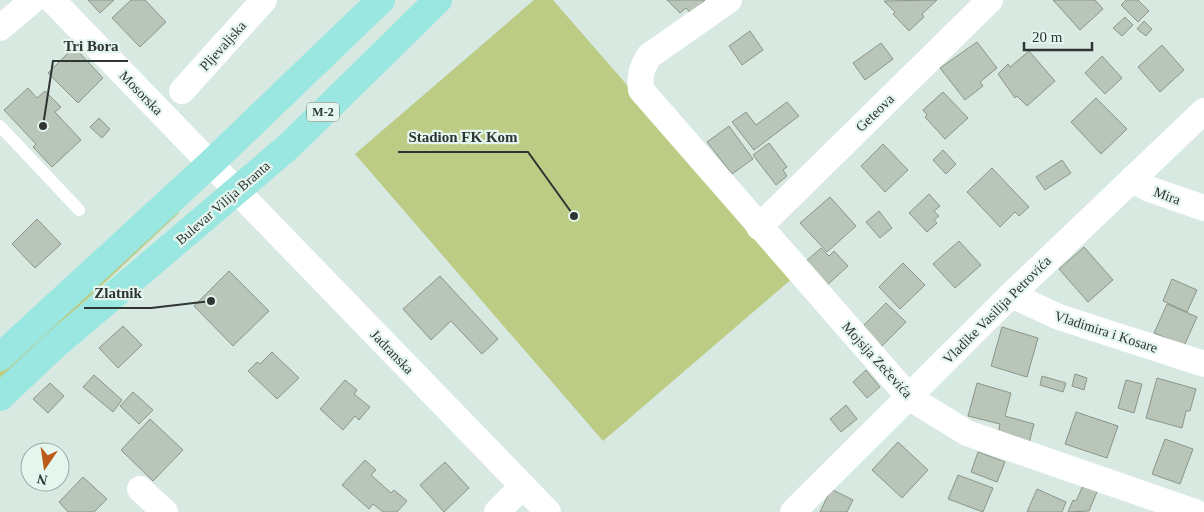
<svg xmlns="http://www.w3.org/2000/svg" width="1204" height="512" viewBox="0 0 1204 512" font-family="Georgia,serif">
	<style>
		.green { fill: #bccc85 }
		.building { fill: #b9c5b8; stroke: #8b968a }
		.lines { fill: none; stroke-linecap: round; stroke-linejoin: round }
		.lane { stroke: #fff; stroke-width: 12 }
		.street { stroke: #fff; stroke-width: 26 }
		.primary { stroke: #9ae6e1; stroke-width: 28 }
		.labels { text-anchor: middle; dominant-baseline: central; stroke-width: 4.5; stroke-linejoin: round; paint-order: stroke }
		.shield { fill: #e4f6ee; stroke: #656f6a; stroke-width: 1 }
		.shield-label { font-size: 12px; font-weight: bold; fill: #2e3532 }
		.street-label { font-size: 14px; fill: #2e3532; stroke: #e4f6ee }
		.leader { fill: none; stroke: #2e3532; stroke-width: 2 }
		.callout-dot { fill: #2e3532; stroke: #e4f6ee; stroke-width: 2 }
		.callout-label { font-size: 15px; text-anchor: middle; font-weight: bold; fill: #2e3532; stroke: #e4f6ee; stroke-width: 4.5; stroke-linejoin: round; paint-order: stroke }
	</style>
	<rect width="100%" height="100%" fill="#d7e9e1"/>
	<g class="green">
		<polygon points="534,0 553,0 794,277 603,441 355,154"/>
		<polygon points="175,208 179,213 67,318 0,391 0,372"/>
	</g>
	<g class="building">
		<polygon points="88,0 114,0 100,13"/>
		<polygon points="131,0 145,0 166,22 140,47 112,18"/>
		<polygon points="667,0 705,0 691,14 686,8 680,13"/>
		<polygon points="937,0 922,14 924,17 909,31 893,14 895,12 884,1"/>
		<polygon points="1053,0 1095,0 1103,9 1080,30"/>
		<polygon points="1126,0 1138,0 1149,11 1138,22 1121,5"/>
		<polygon points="1125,17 1133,25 1122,36 1113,28"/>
		<polygon points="1144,21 1152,29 1146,36 1137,29"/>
		<polygon points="750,31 763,50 742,65 729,46"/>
		<polygon points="977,42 997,68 980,82 983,86 965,100 940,68"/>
		<polygon points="881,43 893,59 865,80 853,63"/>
		<polygon points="1162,45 1184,70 1160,92 1138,67"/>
		<polygon points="74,47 103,78 78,103 48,73"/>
		<polygon points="1029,51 1055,81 1027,106 1017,96 1015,98 998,74 1008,64 1010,67"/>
		<polygon points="1102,56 1122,78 1105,94 1085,73"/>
		<polygon points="28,88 37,98 45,91 61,107 55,112 81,140 52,167 33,147 36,144 4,110"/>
		<polygon points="943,92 968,118 945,139 925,117 927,115 923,110"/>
		<polygon points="1096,98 1127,129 1101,154 1071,122"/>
		<polygon points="787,102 799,116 754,150 732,122 746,112 756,125"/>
		<polygon points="99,118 110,129 102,138 90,127"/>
		<polygon points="729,126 753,159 732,174 707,142"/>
		<polygon points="769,143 787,167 783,170 787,176 776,185 753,155"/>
		<polygon points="883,144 908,170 885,192 861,166"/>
		<polygon points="943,150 956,164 946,174 933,160"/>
		<polygon points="1062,160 1071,173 1045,190 1036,177"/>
		<polygon points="992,168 1029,207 1019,216 1015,212 1000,227 967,192"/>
		<polygon points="929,194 940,206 934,211 939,216 934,220 937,223 927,232 909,213"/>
		<polygon points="830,197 856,226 827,252 800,223"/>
		<polygon points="879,211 892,228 880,238 866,222"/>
		<polygon points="37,219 61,244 35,268 12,244"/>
		<polygon points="959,241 981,265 955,288 933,264"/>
		<polygon points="1084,247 1113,280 1088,302 1059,269"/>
		<polygon points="821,248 829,256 834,251 848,266 826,286 805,262"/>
		<polygon points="903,263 925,285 900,309 879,287"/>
		<polygon points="229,271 269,311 233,346 194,306"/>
		<polygon points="440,276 498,339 482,354 451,321 431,340 403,309"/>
		<polygon points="1172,279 1197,290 1187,312 1163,301"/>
		<polygon points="886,303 906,322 882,346 860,329"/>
		<polygon points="1167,304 1197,317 1184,346 1154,333"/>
		<polygon points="123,326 142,345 118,368 99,348"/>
		<polygon points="1002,327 1038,338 1027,377 991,366"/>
		<polygon points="272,352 299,378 277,399 248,371 257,362 260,364"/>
		<polygon points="866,370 880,387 867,398 853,382"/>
		<polygon points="1075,374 1087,378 1084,390 1072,386"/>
		<polygon points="94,375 122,400 113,412 83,387"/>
		<polygon points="1042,376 1066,383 1063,392 1040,385"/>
		<polygon points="1157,378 1196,389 1190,411 1186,411 1182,428 1146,418"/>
		<polygon points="345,380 357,390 354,394 370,407 359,420 355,416 343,430 320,409"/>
		<polygon points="1126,380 1142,384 1134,413 1118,408"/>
		<polygon points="50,383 64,396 48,413 33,399"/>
		<polygon points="977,383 1011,393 1005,416 1034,424 1028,447 997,439 1000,424 968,416"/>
		<polygon points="133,392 153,410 139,424 120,406"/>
		<polygon points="846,405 857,419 841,432 830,419"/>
		<polygon points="1076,412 1118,426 1107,458 1065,444"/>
		<polygon points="150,419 183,450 153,481 121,450"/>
		<polygon points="1165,439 1193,449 1180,484 1152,474"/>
		<polygon points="898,442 928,470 902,498 872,470"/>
		<polygon points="978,452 1005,462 997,482 971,472"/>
		<polygon points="365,460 376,470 371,475 391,493 394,490 407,501 397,512 383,512 373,504 369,509 342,485"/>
		<polygon points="445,462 469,488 444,512 420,485"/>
		<polygon points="958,475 993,488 983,512 948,499"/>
		<polygon points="83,477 107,499 94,512 68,512 59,502"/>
		<polygon points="1085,481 1099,487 1089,511 1068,512 1073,500 1076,501"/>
		<polygon points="831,489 853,500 847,512 820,512"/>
		<polygon points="1037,489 1066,502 1062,512 1027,512"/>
	</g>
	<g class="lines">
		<polyline class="lane" points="0,126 79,210"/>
		<g class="street">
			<polyline points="52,0 548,512"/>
			<path d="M 729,0 L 649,56 C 642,68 639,76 641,90 L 910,398 L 967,433 L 1195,512"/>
			<polyline points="0,28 33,0"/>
			<polyline points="182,91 264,0"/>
			<polyline points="1132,179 1149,189 1204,208"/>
			<polyline points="759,227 990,0"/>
			<polyline points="1011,295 1059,317 1204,364"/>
			<polyline points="140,489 165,512"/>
			<polyline points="497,512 523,486"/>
			<polyline points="793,512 1011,295 1204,111"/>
		</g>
		<g class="primary">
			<polyline points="0,357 210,164 381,0"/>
			<polyline points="0,397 54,346 289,146 438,0"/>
		</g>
	</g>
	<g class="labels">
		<rect class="shield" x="307" y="102.5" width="32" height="19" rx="4"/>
		<g class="shield-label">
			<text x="323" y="112">M-2</text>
		</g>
		<g class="street-label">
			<text transform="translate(223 46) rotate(-48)">Pljevaljska</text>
			<text transform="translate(141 93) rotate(46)">Mosorska</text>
			<text transform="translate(875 113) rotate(-44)">Geteova</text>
			<text transform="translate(1167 196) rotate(20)">Mira</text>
			<text transform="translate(223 203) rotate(-41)">Bulevar Vilija Branta</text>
			<text transform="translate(997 310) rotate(-45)">Vladike Vasilija Petrovića</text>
			<text transform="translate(1106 332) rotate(18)">Vladimira i Kosare</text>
			<text transform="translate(392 352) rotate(46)">Jadranska</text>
			<text transform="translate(877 360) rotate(48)">Mojsija Zečevića</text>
		</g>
	</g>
	<path class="leader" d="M43 126L53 61H128M574 216L528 152H398M211 301L151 308H84"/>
	<g class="callout-dot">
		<circle cx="43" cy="126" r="5"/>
		<circle cx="574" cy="216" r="5"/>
		<circle cx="211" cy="301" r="5"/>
	</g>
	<g class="callout-label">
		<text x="91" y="51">Tri Bora</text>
		<text x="463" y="142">Stadion FK Kom</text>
		<text x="118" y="298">Zlatnik</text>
	</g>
	<g transform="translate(45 467) rotate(193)"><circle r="24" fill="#e4f6ee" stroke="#9ba9a3"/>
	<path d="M0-4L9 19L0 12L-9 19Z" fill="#bc5b18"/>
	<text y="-8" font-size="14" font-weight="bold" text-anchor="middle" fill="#2e3532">N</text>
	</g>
	<path d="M1024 42v8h68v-8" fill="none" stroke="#2e3532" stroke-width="2.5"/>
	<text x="1032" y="42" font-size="15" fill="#2e3532" stroke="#e4f6ee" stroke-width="4" paint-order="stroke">20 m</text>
</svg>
